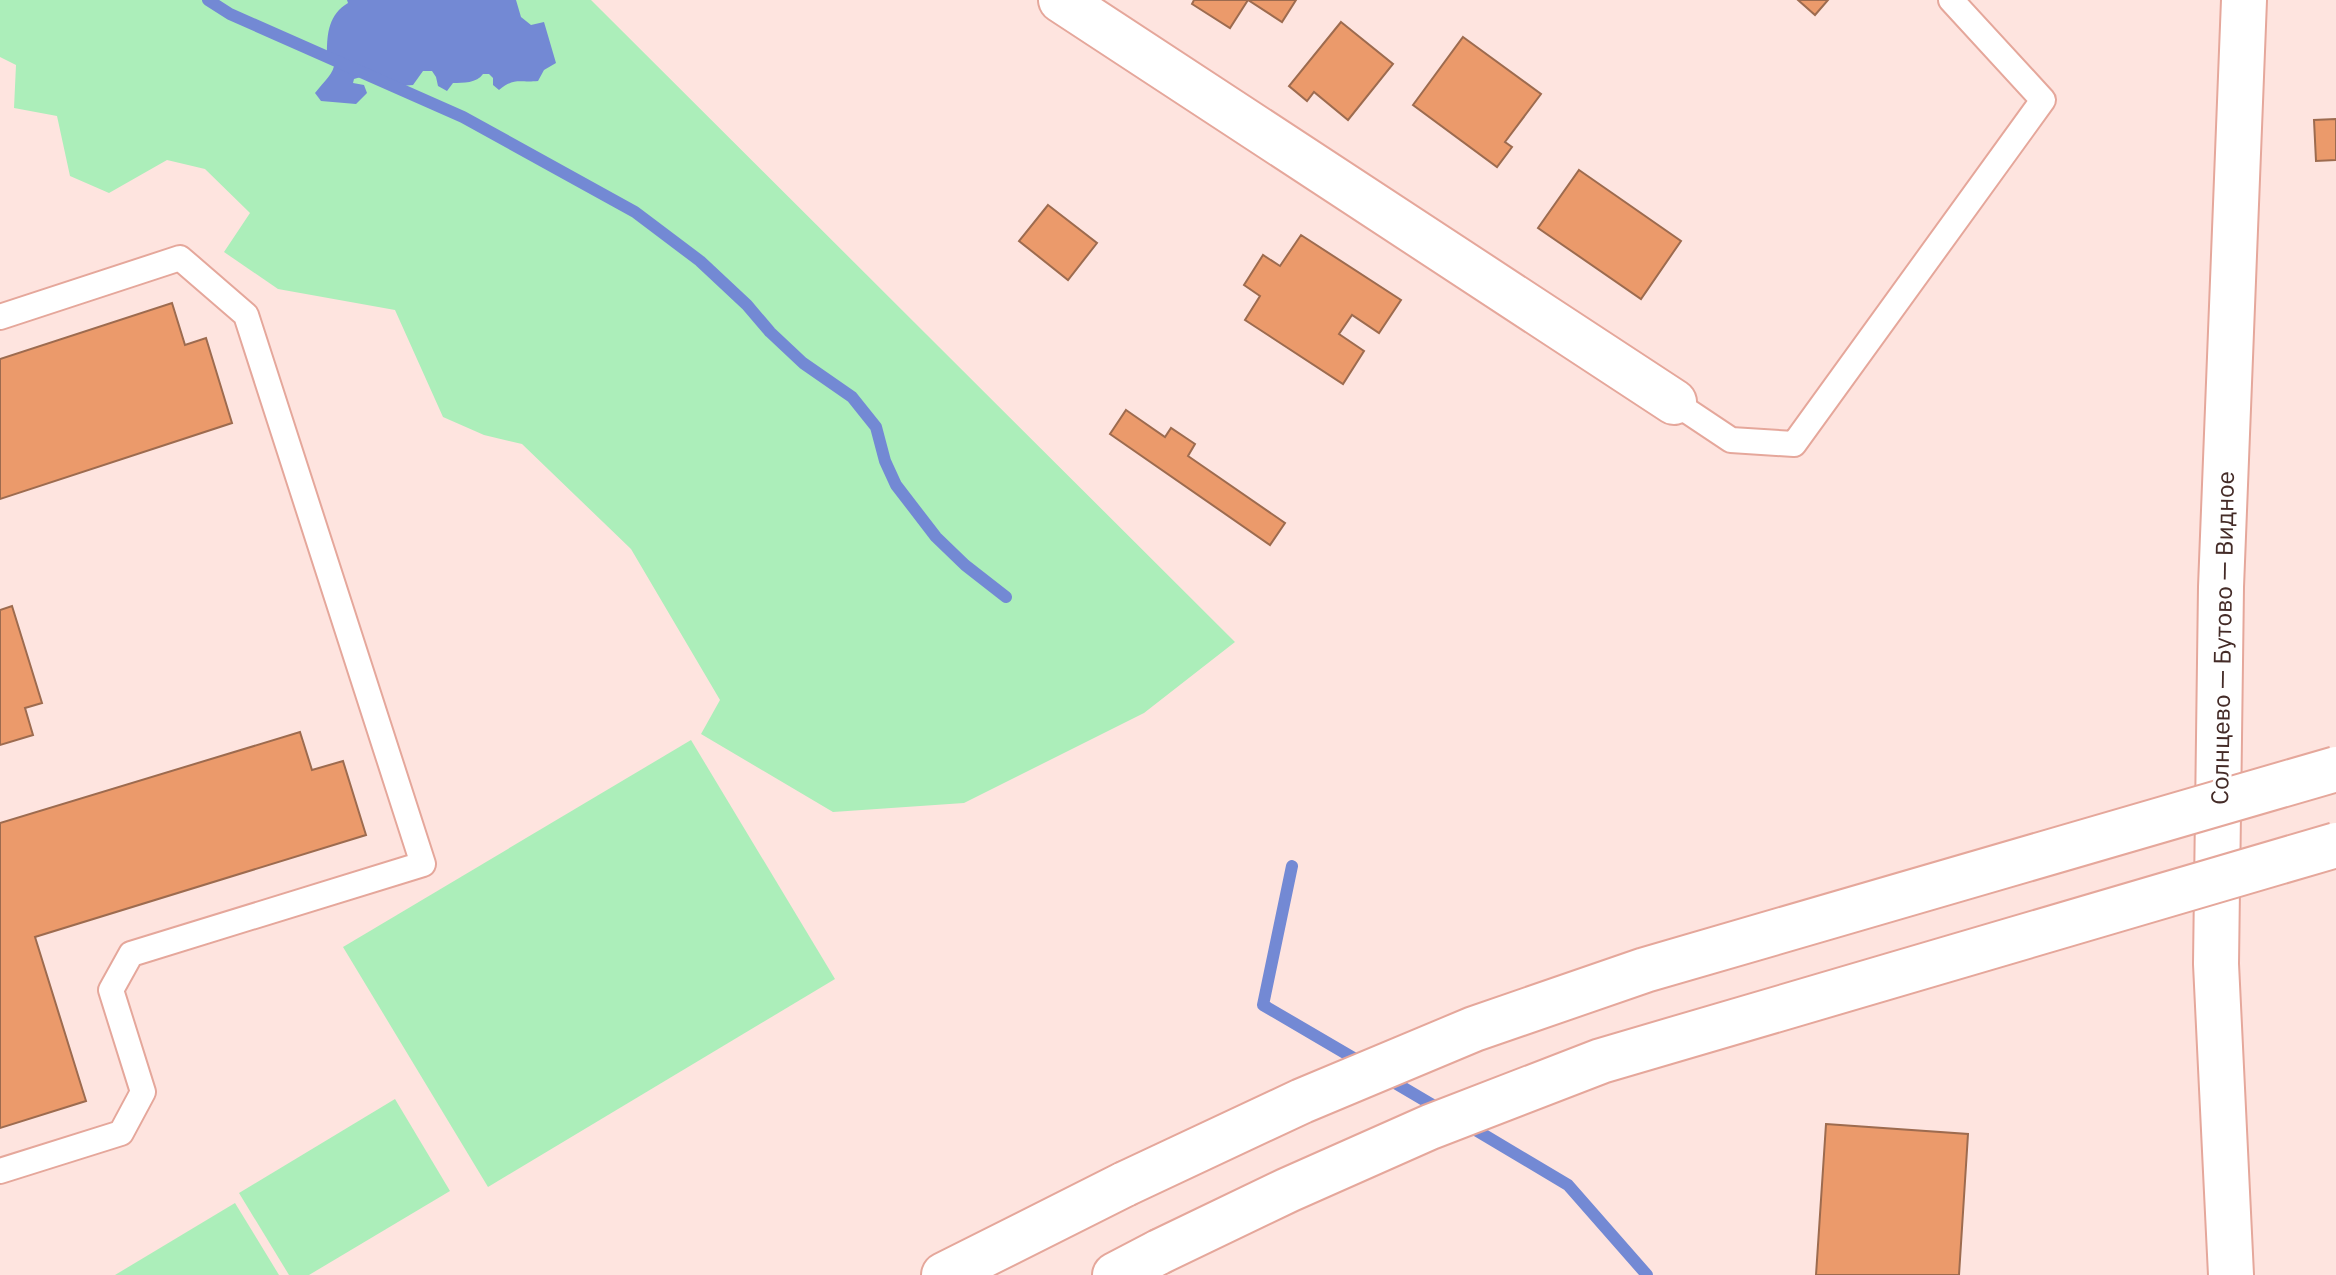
<svg xmlns="http://www.w3.org/2000/svg" width="2336" height="1275" viewBox="0 0 2336 1275" font-family="'IBM Plex Sans',sans-serif">
	<style>
		.green { fill: #aceeba }
		.water { fill: #7389d4 }
		.lines { fill: none; stroke-linecap: round; stroke-linejoin: round }
		.stream { stroke: #7389d4; stroke-width: 12 }
		.building { fill: #eb9a6b; stroke: #9d6b4f; stroke-width: 2 }
		.service-casing { stroke: #e5a79b; stroke-width: 28 }
		.minor-casing { stroke: #e5a79b; stroke-width: 48 }
		.secondary-casing { stroke: #e5a79b; stroke-width: 48 }
		.service { stroke: #fff; stroke-width: 24 }
		.minor { stroke: #fff; stroke-width: 44 }
		.secondary { stroke: #fff; stroke-width: 44 }
		.secondary-bridge-casing { stroke: #e5a79b; stroke-width: 48; stroke-linecap: butt }
		.secondary-bridge { stroke: #fff; stroke-width: 44 }
		.labels { text-anchor: middle; dominant-baseline: central; stroke-width: 6; stroke-linejoin: round; paint-order: stroke }
		.street-label { font-size: 24px; fill: #442b27; stroke: #fff }
	</style>
	<rect width="100%" height="100%" fill="#fee4df"/>
	<g class="green">
		<polygon points="0,0 591,0 1235,642 1144,713 964,803 833,812 701,734 720,700 631,549 522,444 484,435 443,417 395,310 278,289 224,252 250,213 205,169 167,160 109,193 70,176 57,116 14,108 16,65 0,57"/>
		<polygon points="691,740 835,979 488,1187 343,947"/>
		<polygon points="395,1099 450,1191 309,1275 289,1275 239,1193"/>
		<polygon points="235,1203 279,1275 115,1275"/>
	</g>
	<path class="water" d="M 347,0 L 516,0 L 521,17 L 531,25 L 544,22 L 556,63 L 544,70 L 538,81 C 519,83 515,77 499,90 L 493,85 L 493,78 L 489,74 L 483,74 C 477,83 463,83 453,83 L 447,91 L 438,86 L 436,77 L 432,71 L 423,71 L 413,85 L 400,86 L 395,90 L 375,77 L 372,79 L 364,76 L 354,79 L 353,83 L 364,85 L 367,93 L 356,104 L 321,101 L 315,93 C 324,81 338,71 334,56 L 327,53 C 327,33 329,14 348,3 Z"/>
	<g class="lines">
		<g class="stream">
			<polyline points="208,0 230,14 463,117 635,212 700,261 747,305 770,332 803,363 852,397 876,427 885,461 896,485 936,537 965,565 1006,597"/>
			<polyline points="1292,866 1263,1005 1362,1063"/>
			<polyline points="1385,1077 1441,1110"/>
			<polyline points="1464,1123 1568,1185 1647,1275"/>
		</g>
	</g>
	<g class="building">
		<polygon points="1194,0 1296,0 1282,22 1248,0 1230,28 1192,4"/>
		<polygon points="1798,0 1828,0 1815,15"/>
		<polygon points="1341,22 1393,64 1348,120 1314,92 1307,101 1289,86"/>
		<polygon points="1463,37 1541,94 1505,142 1512,147 1497,167 1413,105"/>
		<polygon points="2336,119 2336,160 2316,161 2314,120"/>
		<polygon points="1579,170 1681,241 1641,299 1538,228"/>
		<polygon points="1048,205 1097,243 1068,280 1019,241"/>
		<polygon points="1301,235 1401,300 1379,333 1352,315 1339,334 1364,351 1343,384 1245,320 1260,296 1244,285 1263,255 1280,266"/>
		<polygon points="172,303 185,345 206,338 232,423 0,499 0,359"/>
		<polygon points="1126,410 1165,437 1171,428 1195,444 1188,456 1285,523 1270,545 1110,434"/>
		<polygon points="12,606 42,703 25,708 33,735 0,745 0,610"/>
		<polygon points="300,732 312,770 343,761 366,835 35,937 86,1101 0,1128 0,823"/>
		<polygon points="1826,1124 1968,1134 1959,1275 1816,1275"/>
	</g>
	<g class="lines">
		<g class="service-casing">
			<g id="service">
				<polyline points="0,317 180,258 246,315 423,864 131,954 111,990 143,1092 121,1133 0,1171"/>
				<polyline points="1674,402 1731,440 1794,444 2043,100 1951,0"/>
			</g>
		</g>
		<g class="minor-casing">
			<polyline id="minor" points="1061,0 1674,402"/>
		</g>
		<g class="secondary-casing">
			<g id="secondary">
				<polyline points="944,1275 1125,1184"/>
				<polyline points="1115,1275 1159,1252"/>
				<polyline points="2231,1275 2216,964 2221,587 2244,0"/>
			</g>
		</g>
		<use href="#service" class="service"/>
		<use href="#minor" class="minor"/>
		<use href="#secondary" class="secondary"/>
		<g class="secondary-bridge-casing">
			<g id="secondary-bridge">
				<polyline points="1125,1184 1302,1101 1474,1029 1645,970 2336,769"/>
				<polyline points="1159,1252 1288,1190 1430,1127 1601,1061 2336,845"/>
			</g>
		</g>
		<use href="#secondary-bridge" class="secondary-bridge"/>
	</g>
	<g class="labels">
		<g class="street-label">
			<text transform="translate(2222 638) rotate(-89)">Солнцево — Бутово — Видное</text>
		</g>
	</g>
</svg>
